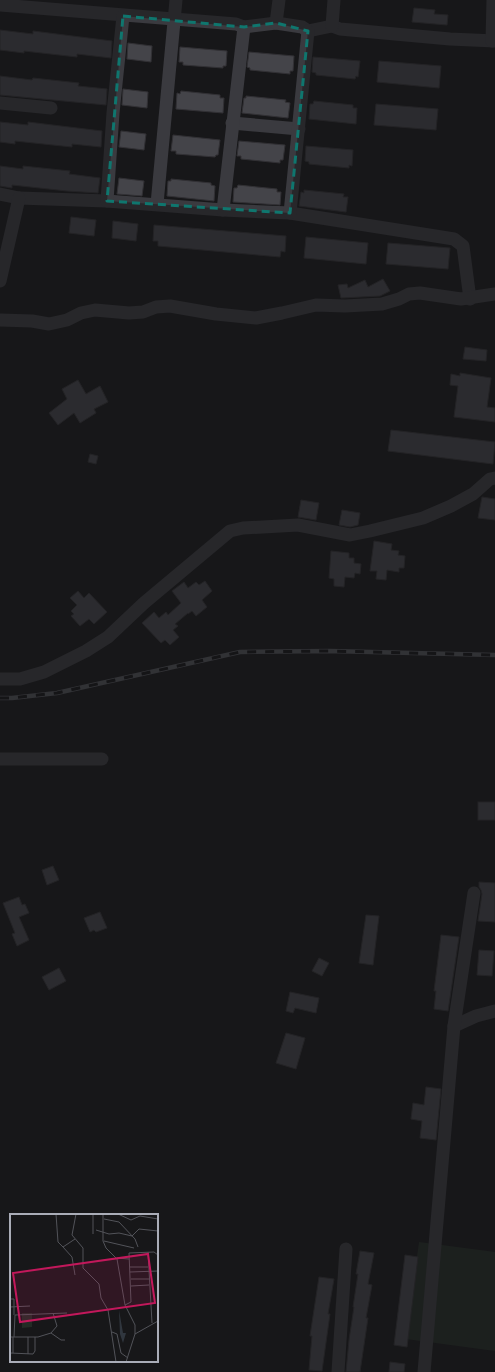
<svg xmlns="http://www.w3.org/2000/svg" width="495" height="1372" viewBox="0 0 495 1372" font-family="Signika,sans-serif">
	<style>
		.green { fill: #232b25 }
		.building { fill: #444449; stroke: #323135 }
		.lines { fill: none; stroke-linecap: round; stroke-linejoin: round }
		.minor { stroke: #3a3a3f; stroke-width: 13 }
		.rail-casing { stroke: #515258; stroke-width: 4.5 }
		.rail { stroke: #121214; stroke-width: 3; stroke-dasharray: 9; stroke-linecap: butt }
		.marked { fill: none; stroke: #0f766e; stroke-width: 3; stroke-dasharray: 8 5; stroke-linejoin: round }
		.inset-road { fill: none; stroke: #525359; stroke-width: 1 }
		.view { fill: #c2185b; fill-opacity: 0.15; stroke: #c2185b; stroke-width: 2 }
		.inset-edge { fill: none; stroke: #aaadb8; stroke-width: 2 }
	</style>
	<rect width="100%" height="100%" fill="#171719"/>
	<polygon class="green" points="419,1242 495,1252 495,1351 406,1339"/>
	<g class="building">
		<polygon points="414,8 435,10 434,14 448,15 447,25 412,22"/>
		<polygon points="0,30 33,34 33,31 112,41 111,58 77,54 77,57 24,51 24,53 0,50"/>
		<polygon points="128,43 152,46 151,62 127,59"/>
		<polygon points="180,47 227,51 226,66 223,66 223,68 183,65 183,62 179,62"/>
		<polygon points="249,52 294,56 293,71 290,71 290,74 250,70 250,68 247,67"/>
		<polygon points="313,57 360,61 358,77 356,76 355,79 316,75 316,73 312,72"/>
		<polygon points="379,61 441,66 439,88 377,82"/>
		<polygon points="0,76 32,80 33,78 79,83 78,86 107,89 106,105 0,95"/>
		<polygon points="123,89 148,92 147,108 122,105"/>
		<polygon points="181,91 220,95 220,98 224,98 223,113 176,109 177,93 180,94"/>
		<polygon points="246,96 286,100 285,102 290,103 288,118 242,113 244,98 246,98"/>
		<polygon points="314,101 353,105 353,108 357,108 356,124 309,119 310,104 313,104"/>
		<polygon points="376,104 438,109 436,130 374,125"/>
		<polygon points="0,122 28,125 28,122 102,131 101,147 72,144 72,147 15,141 15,144 0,142"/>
		<polygon points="121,131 146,134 144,150 119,147"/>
		<polygon points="173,135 220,140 218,155 216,155 215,157 176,154 176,151 171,151"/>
		<polygon points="239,141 285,145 283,160 280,160 280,163 241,159 241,156 237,156"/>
		<polygon points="306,146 353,150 352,166 349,165 349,168 309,164 309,162 305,161"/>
		<polygon points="0,166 23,169 23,166 70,171 69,174 100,178 98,193 67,191 12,185 12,188 0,186"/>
		<polygon points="119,178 144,181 142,196 117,194"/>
		<polygon points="171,179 211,183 211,185 215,186 214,201 167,196 168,181 171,181"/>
		<polygon points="238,185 277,189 277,192 281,192 280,205 233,202 234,188 237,188"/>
		<polygon points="304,190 344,194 343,197 348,197 346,212 299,206 301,192 304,193"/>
		<polygon points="71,217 96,220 94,236 69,233"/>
		<polygon points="113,221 138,224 136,241 112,238"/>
		<polygon points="154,225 286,236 285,252 281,251 280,257 158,246 158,241 153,241"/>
		<polygon points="306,237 368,243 366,264 304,258"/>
		<polygon points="388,243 450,248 448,269 386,264"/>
		<polygon points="383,279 390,291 380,296 341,298 338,285 347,284 348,288 365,280 368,287"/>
		<polygon points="465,347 487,350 486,361 463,359"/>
		<polygon points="460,373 491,378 487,407 495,408 495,422 454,417 458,386 450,385 451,374 460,376"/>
		<polygon points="78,380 86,394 100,386 108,402 94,409 96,413 80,423 74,413 58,425 49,413 67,399 62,389"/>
		<polygon points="391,430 495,442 493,464 388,451"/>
		<polygon points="90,454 98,456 96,464 88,462"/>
		<polygon points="482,497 495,499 495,520 478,518"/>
		<polygon points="301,500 319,503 316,520 298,517"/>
		<polygon points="342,510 360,513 358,525 350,527 339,525"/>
		<polygon points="374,541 392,544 391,550 399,551 398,555 405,556 404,568 399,568 399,572 387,570 386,580 376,579 377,571 370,571"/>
		<polygon points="331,551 349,553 349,558 354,558 354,563 361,564 360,574 355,573 354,578 345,577 344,587 334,586 334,579 329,578"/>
		<polygon points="205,581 212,591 202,600 207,607 196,616 192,611 188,614 188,613 175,624 178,626 173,630 179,637 170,645 165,640 161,643 142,623 154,612 159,618 166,612 168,615 181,603 172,591 184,582 188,588 196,582 199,585"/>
		<polygon points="78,591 84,598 89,593 107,612 94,624 89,619 80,626 71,616 74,614 71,611 77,605 70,598"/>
		<rect x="478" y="802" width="17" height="18"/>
		<polygon points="53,866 59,880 47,885 42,870"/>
		<polygon points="479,882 495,883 495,922 478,921 482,894 481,890 479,887"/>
		<polygon points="19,897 22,905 25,904 29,913 19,917 29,940 17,946 12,934 15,933 3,903"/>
		<polygon points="100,912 107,928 96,932 94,930 90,932 84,918"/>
		<polygon points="366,915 379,916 373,965 359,963"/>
		<polygon points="441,935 459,937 448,1011 434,1009 436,991 434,991"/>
		<polygon points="479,950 494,951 492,976 477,975"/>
		<polygon points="319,958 329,963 322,976 312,971"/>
		<polygon points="59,968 66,981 49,990 42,977"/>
		<polygon points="290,992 319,998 316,1013 295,1008 293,1013 286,1011"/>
		<polygon points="286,1033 305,1038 296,1069 276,1063"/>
		<polygon points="426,1087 441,1089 436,1140 420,1138 422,1121 411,1119 413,1103 424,1105"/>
		<polygon points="360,1251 374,1253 368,1284 372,1285 366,1318 368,1318 360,1372 346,1372 349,1340 354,1307 353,1307 358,1274 356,1274"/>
		<polygon points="405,1255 418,1257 407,1347 394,1345"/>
		<polygon points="319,1277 334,1279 328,1314 330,1314 322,1371 309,1370 312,1336 310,1336"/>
		<polygon points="390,1362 405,1364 404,1372 389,1372"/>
	</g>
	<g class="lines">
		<g class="minor">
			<polyline points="0,5 236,24 244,27 276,23 302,27 308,31 332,26 340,29 450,39 495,41"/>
			<polyline points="276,23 279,0"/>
			<polyline points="332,26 334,0"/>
			<polyline points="492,41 493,0"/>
			<polyline points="0,103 51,108"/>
			<polyline points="232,123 299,129"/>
			<polyline points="0,194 19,198 107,201 223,210 290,213 454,239 463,246 470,299"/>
			<polyline points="107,201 113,113 123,16"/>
			<polyline points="157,204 176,0"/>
			<polyline points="223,210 244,27"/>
			<polyline points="290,213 308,31"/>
			<polyline points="0,281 19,198"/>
			<polyline points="0,320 32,321 49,324 67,320 81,313 95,310 129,313 143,312 156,307 170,306 216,314 256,318 282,313 316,305 345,306 382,304 399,299 409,294 420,293 461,299 495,294"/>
			<polyline points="0,679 20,679 44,672 86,651 108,637 144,603 230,531 243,528 298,525 350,535 370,531 423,518 451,506 473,494 490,479 495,478"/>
			<polyline points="0,759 102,759"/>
			<polyline points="454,1026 476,1016 495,1011"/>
			<polyline points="338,1372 346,1249"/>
			<polyline points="424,1372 454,1026 474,893"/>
		</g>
		<g class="rail-casing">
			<polyline id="rail" points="0,698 12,698 57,693 240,652 330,651 495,655"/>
		</g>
		<use href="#rail" class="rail"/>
	</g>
	<path d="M0 0H495V1372H0ZM 123,16 L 244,27 L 276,23 L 308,31 L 290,213 L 107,201 Z" fill="#171719" fill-opacity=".55" fill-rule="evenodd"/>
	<path class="marked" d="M 123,16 L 244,27 L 276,23 L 308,31 L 290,213 L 107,201 Z"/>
	<g transform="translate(10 1214)">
		<rect width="148" height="148" fill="#171719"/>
		<path d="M 12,99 L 22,99 L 22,113 L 12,114 Z" fill="#232b25"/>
		<path d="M 109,96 L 113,119 L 116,119 L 113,129 L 110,120 Z" fill="#30363e"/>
		<path class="inset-road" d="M 46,0 L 48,28 L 53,33 L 65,25M 66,0 L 62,21 L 73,34 L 73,54 L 89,70 L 91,84 L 98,96 L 106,148M 93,0 L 93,27 L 96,34 L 107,45 L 115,91 L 125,111 L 125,120M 108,0 L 121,6 L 130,2 L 148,5M 94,5 L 109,8 L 125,25 L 128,33M 86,16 L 99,20 L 109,19 L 122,22 L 129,15 L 148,17M 83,20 L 83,0M 94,27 L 124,34M 53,33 L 62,43 L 65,61M 138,38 L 142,109M 107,44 L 119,45M 120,53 L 138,53M 120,58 L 148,57M 121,65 L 139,65M 121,72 L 139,71M 0,85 L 4,85 L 4,101M 115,91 L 121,88 L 119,39 L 144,38 L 148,41M 0,93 L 20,92M 102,118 L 107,120 L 111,139 L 118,144M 41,119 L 51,126 L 55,126M 0,123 L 28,123 L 41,119 L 47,112 L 43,99M 4,123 L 5,101 L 57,99M 0,139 L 23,140 L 25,137 L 25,123M 3,139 L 3,123M 18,140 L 18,123M 116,148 L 125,120 L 148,107"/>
		<path class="view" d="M 138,40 L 145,89 L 10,108 L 3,59 Z"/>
		<rect width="148" height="148" class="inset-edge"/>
	</g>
</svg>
